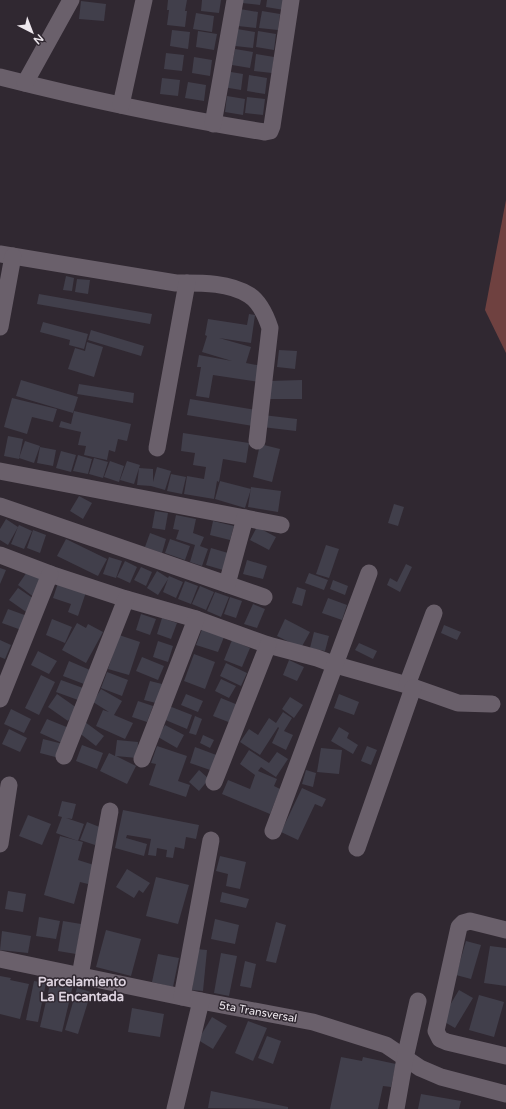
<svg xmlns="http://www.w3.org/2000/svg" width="506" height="1109" viewBox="0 0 506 1109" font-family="'Varela Round',sans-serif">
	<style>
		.green { fill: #6f4140 }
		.building { fill: #413f4b }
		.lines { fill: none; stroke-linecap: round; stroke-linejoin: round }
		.minor { stroke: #6a606b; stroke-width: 17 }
		.labels { text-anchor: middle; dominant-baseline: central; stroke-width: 3; stroke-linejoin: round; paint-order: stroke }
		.street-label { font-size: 11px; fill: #efe9ef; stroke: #302831 }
		.quarter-label { font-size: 13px; font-weight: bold; fill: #ddd3df; stroke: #302831 }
	</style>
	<rect width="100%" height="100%" fill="#302831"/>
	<polygon class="green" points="506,200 506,353 485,310"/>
	<g class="building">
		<polygon points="168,0 187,0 185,11 187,11 185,27 167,25 169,10 167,10"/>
		<polygon points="202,0 221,0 219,13 201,11"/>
		<polygon points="243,0 261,0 260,5 242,3"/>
		<polygon points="267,0 286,0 284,10 266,7"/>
		<polygon points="81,1 106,4 104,21 79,19"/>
		<polygon points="240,9 258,12 256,28 238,26"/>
		<polygon points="262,11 280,14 278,30 259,28"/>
		<polygon points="196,13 214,16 212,32 193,29"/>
		<polygon points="237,29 255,32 253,48 235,46"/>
		<polygon points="172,30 190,32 188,49 170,46"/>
		<polygon points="198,31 217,34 214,50 196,47"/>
		<polygon points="258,31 276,34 274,50 256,47"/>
		<polygon points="235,49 253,52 250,68 232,65"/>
		<polygon points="166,53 184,55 182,71 164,69"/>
		<polygon points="256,54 274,57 272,73 254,71"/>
		<polygon points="194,57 212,60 210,76 192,73"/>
		<polygon points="225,71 243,74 241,90 223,87"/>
		<polygon points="249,75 267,78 265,94 247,91"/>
		<polygon points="162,78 180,80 178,96 160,94"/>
		<polygon points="188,82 206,85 204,101 185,98"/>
		<polygon points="227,96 245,99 243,115 225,112"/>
		<polygon points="247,97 265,99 263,115 245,113"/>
		<polygon points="66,276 74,278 72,291 63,290"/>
		<polygon points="77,279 90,280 88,294 75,292"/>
		<polygon points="39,294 152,314 150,324 37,304"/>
		<polygon points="249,314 255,315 251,343 219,338 251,347 246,363 262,366 259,382 213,375 209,398 196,396 201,367 197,367 199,355 232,361 202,352 207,336 205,335 208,319 247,325"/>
		<polygon points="43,322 88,334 84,349 69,345 70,340 40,332"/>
		<polygon points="91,330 144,346 141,356 88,340"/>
		<polygon points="87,342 103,347 94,377 68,369 75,348 85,351"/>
		<polygon points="279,350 297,351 295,369 277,367"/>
		<polygon points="21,380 78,397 73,413 16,396"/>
		<polygon points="302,380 302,399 270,399 269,381"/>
		<polygon points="79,384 134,393 133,403 77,394"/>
		<polygon points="12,398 57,409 53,422 32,417 27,434 4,427"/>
		<polygon points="190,399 256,410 253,426 187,415"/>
		<polygon points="74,411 131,424 127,441 118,439 115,452 109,450 107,460 84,455 86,446 78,445 81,432 59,427 61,421 71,424"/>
		<polygon points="263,415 297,419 296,431 262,427"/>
		<polygon points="183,433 249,443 246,463 223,459 219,482 217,481 214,499 184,494 187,476 204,479 206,467 193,465 195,453 181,451"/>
		<polygon points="8,436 23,439 19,459 4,456"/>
		<polygon points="25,441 40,446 34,463 19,458"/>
		<polygon points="260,444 280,449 272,482 253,477"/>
		<polygon points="40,447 56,450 53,466 37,463"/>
		<polygon points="61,451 76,455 71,472 56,468"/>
		<polygon points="78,455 92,459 88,474 73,471"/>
		<polygon points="94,458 108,462 103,478 89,474"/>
		<polygon points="110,461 124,466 119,482 104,477"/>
		<polygon points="127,461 140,465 139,468 153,469 153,482 157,467 171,471 165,490 151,486 137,485 139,468 134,484 120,480"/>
		<polygon points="171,474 186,477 182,494 167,491"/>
		<polygon points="220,481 251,489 245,508 215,499"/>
		<polygon points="251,487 281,491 278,512 248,507"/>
		<polygon points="79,496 92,503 83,519 70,511"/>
		<polygon points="394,504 404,507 398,526 388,523"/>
		<polygon points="155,511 168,513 165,530 152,528"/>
		<polygon points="176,515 196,519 193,533 204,537 200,546 208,549 202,566 190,562 195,545 176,539 179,530 173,529"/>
		<polygon points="6,519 18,527 19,525 32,531 24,549 11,544 18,527 8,545 0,540 0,529"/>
		<polygon points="213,521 234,526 230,540 210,535"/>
		<polygon points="257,527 276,537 269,550 250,540"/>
		<polygon points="33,530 46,535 40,553 27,548"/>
		<polygon points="150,533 166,539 162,553 145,547"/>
		<polygon points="66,539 107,559 98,576 57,556"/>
		<polygon points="170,539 190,546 185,560 165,553"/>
		<polygon points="326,545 339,549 329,578 316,574"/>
		<polygon points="211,548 228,553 223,570 206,565"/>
		<polygon points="109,557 122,561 116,578 103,574"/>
		<polygon points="247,560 267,566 263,579 243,574"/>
		<polygon points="125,561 137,567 130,583 117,577"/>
		<polygon points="406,564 412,567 400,592 387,585 390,578 397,582"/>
		<polygon points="141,567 152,572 146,586 134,580"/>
		<polygon points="0,568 6,570 0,584"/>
		<polygon points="29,569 47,582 35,598 18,585"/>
		<polygon points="157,571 168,578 169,576 183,582 176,598 163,592 168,579 158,595 147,588"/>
		<polygon points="309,573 328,580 324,590 305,583"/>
		<polygon points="333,580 348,586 345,595 330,589"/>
		<polygon points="185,581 198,586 191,604 178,599"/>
		<polygon points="58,583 86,592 78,616 68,612 71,604 53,598"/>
		<polygon points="200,586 214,592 206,610 192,604"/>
		<polygon points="297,587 306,590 302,606 292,603"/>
		<polygon points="18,588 37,601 29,614 9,600"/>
		<polygon points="215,592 229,597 221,617 207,611"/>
		<polygon points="230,597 242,601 236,618 224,614"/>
		<polygon points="328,598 347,605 342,620 322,613"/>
		<polygon points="253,604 265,609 257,628 244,624"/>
		<polygon points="8,609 30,617 24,631 2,623"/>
		<polygon points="141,614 156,619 150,635 136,630"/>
		<polygon points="162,618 177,623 171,639 157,634"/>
		<polygon points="52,619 72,627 65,643 46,635"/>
		<polygon points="285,619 310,632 301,648 277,636"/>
		<polygon points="77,623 86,628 88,624 103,632 86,663 62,650"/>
		<polygon points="444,625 461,632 457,640 441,633"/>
		<polygon points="202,629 224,637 218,652 196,645"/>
		<polygon points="314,632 329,636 325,651 310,648"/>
		<polygon points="119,635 140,642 129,675 108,669"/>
		<polygon points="0,640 11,645 5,659 0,657"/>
		<polygon points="232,640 250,648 242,667 224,660"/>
		<polygon points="158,641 173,646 168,662 153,657"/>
		<polygon points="359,643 377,651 373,659 355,650"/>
		<polygon points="38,651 57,661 49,674 31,665"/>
		<polygon points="194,654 215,662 205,689 184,681"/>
		<polygon points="142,657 164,666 158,680 136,671"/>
		<polygon points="289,660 304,667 297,681 283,675"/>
		<polygon points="69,661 90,670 84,684 63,676"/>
		<polygon points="226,663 247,673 241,686 220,676"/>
		<polygon points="107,672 128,680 122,696 101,688"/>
		<polygon points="41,675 55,682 39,715 25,708"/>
		<polygon points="221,679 236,686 229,698 215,691"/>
		<polygon points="61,680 83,688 78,700 56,692"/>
		<polygon points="150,681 162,684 156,703 144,700"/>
		<polygon points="101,689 122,701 114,715 133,723 125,739 96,726 103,710 109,712 93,702"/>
		<polygon points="57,694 77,708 68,721 48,707"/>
		<polygon points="186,694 203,701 198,712 181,705"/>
		<polygon points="339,694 359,702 354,715 334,708"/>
		<polygon points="290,697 303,705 294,718 282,709"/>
		<polygon points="221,698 238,705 231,723 213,716"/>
		<polygon points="138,701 153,706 147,722 132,717"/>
		<polygon points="169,706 192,715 187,729 163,719"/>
		<polygon points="11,709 31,719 24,733 4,724"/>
		<polygon points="283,712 292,718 284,731 293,735 286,750 272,743 279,728 278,727 260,755 240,742 249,729 258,735 269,718 276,723"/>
		<polygon points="195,716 202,719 196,735 189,733"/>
		<polygon points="47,719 69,728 62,743 40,733"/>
		<polygon points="85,722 104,736 96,746 78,732"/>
		<polygon points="165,725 184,735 177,748 158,737"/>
		<polygon points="339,727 349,733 347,738 358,745 353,754 331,741"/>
		<polygon points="9,729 27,738 20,752 2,744"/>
		<polygon points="203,735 214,740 210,748 200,743"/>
		<polygon points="43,739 63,744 59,758 40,753"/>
		<polygon points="117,740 138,742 137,758 116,756 136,766 127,784 100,771 109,753 115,756"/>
		<polygon points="82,745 103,753 97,769 76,761"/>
		<polygon points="157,746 187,756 178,781 190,785 186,797 149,785 156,764 151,763"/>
		<polygon points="367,746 377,750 371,765 361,761"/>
		<polygon points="195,747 219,756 213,771 190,763"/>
		<polygon points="321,748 342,750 339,774 317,772"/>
		<polygon points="249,750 269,763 277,752 288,759 276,777 261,767 258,771 277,779 274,786 280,789 270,814 222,794 228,780 250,789 255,775 240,764"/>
		<polygon points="199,770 209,779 199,791 189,782"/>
		<polygon points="306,770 316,773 313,787 302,784"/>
		<polygon points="302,788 326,799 322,807 315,804 298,840 281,832"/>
		<polygon points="62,801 76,804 72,819 66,818 84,824 78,841 56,833 62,817 58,816"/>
		<polygon points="123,810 199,825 196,839 186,837 184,849 175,847 173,858 166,857 167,850 157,848 156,856 148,855 151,839 127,835 126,838 147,844 144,856 115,848"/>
		<polygon points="28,815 51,824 42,845 19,836"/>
		<polygon points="87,822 102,828 95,845 80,840"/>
		<polygon points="60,836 83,842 78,860 94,865 88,884 80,882 74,904 44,895"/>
		<polygon points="220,856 246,862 240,889 226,886 228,874 216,871"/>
		<polygon points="127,869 150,883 143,893 139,890 134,898 116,887"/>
		<polygon points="156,877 189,885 178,924 146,916"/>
		<polygon points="8,891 26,894 23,912 5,909"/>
		<polygon points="222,892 249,899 246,908 220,902"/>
		<polygon points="39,917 60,921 56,939 36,936"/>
		<polygon points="215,919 239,925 235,944 211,939"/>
		<polygon points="63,921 81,924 76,954 58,951"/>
		<polygon points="276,922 286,925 276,963 266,961"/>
		<polygon points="106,930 141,939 131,976 96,967"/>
		<polygon points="2,931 31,936 28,953 0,950"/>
		<polygon points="466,941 481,945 471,979 456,975"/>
		<polygon points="490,946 506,948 506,986 484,983"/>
		<polygon points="196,949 207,950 203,991 192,990"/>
		<polygon points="221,953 237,956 229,996 214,993"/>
		<polygon points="158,954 179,958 173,987 152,982"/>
		<polygon points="245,961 256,964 251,988 240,986"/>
		<polygon points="0,976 11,978 10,980 29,984 20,1019 0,1014"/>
		<polygon points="51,980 73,985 62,1032 40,1027"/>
		<polygon points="34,981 46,983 38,1022 26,1020"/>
		<polygon points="77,988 91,992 78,1034 65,1030"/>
		<polygon points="459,990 473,998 455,1028 441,1020"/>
		<polygon points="479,995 504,1002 494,1037 469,1030"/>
		<polygon points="132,1008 164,1014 160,1037 128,1032"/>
		<polygon points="212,1017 227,1026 213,1049 198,1040"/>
		<polygon points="248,1021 267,1028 253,1061 235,1053"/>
		<polygon points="267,1036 281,1041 273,1064 258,1058"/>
		<polygon points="341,1057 362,1061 363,1057 396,1064 391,1087 383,1086 378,1109 330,1109"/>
		<polygon points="211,1091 288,1107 288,1109 208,1108"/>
		<polygon points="421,1094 461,1101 459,1109 418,1109"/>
	</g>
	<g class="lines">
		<g class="minor">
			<path d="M 0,77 C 87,99 176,118 265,132 L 270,131 L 272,126 L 291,0"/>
			<polyline points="25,83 71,0"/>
			<polyline points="121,105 144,0"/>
			<polyline points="213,124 235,0"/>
			<path d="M 0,254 L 176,283 C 200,283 228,282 249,295 C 260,302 266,316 270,328 L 257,441"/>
			<polyline points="0,327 13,256"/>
			<polyline points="157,448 187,283"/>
			<polyline points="0,471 281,525"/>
			<polyline points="0,506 264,597"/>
			<polyline points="0,555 50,574 126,599 196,619 268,645 317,658 336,665 407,685 458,703 492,704"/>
			<polyline points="227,584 245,518"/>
			<polyline points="407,685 434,613"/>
			<polyline points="0,699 50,574"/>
			<polyline points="64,756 126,599"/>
			<polyline points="142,759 196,619"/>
			<polyline points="214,782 268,645"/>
			<polyline points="273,831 369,573"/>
			<polyline points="0,844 9,785"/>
			<polyline points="357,848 413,688"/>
			<polyline points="506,930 470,921 463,923 459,927 436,1031 440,1039 447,1042 506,1056"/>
			<polyline points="0,959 201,1001 313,1022 386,1045 420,1068 441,1077 506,1094"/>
			<polyline points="80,976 110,811"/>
			<polyline points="182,997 211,840"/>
			<polyline points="175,1109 201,1001"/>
			<polyline points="396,1109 405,1058 418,1001"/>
		</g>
	</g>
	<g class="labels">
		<g class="street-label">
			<text transform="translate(258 1012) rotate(10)">5ta Transversal</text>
		</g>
		<g class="quarter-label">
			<text x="82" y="982">Parcelamiento<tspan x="82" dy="15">La Encantada</tspan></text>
		</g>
	</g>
	<g transform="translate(32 32) rotate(138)" stroke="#302831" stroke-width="3" paint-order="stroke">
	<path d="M0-3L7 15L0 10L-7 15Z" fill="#efe9ef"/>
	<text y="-6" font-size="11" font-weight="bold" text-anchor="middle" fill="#efe9ef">N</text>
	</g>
</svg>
